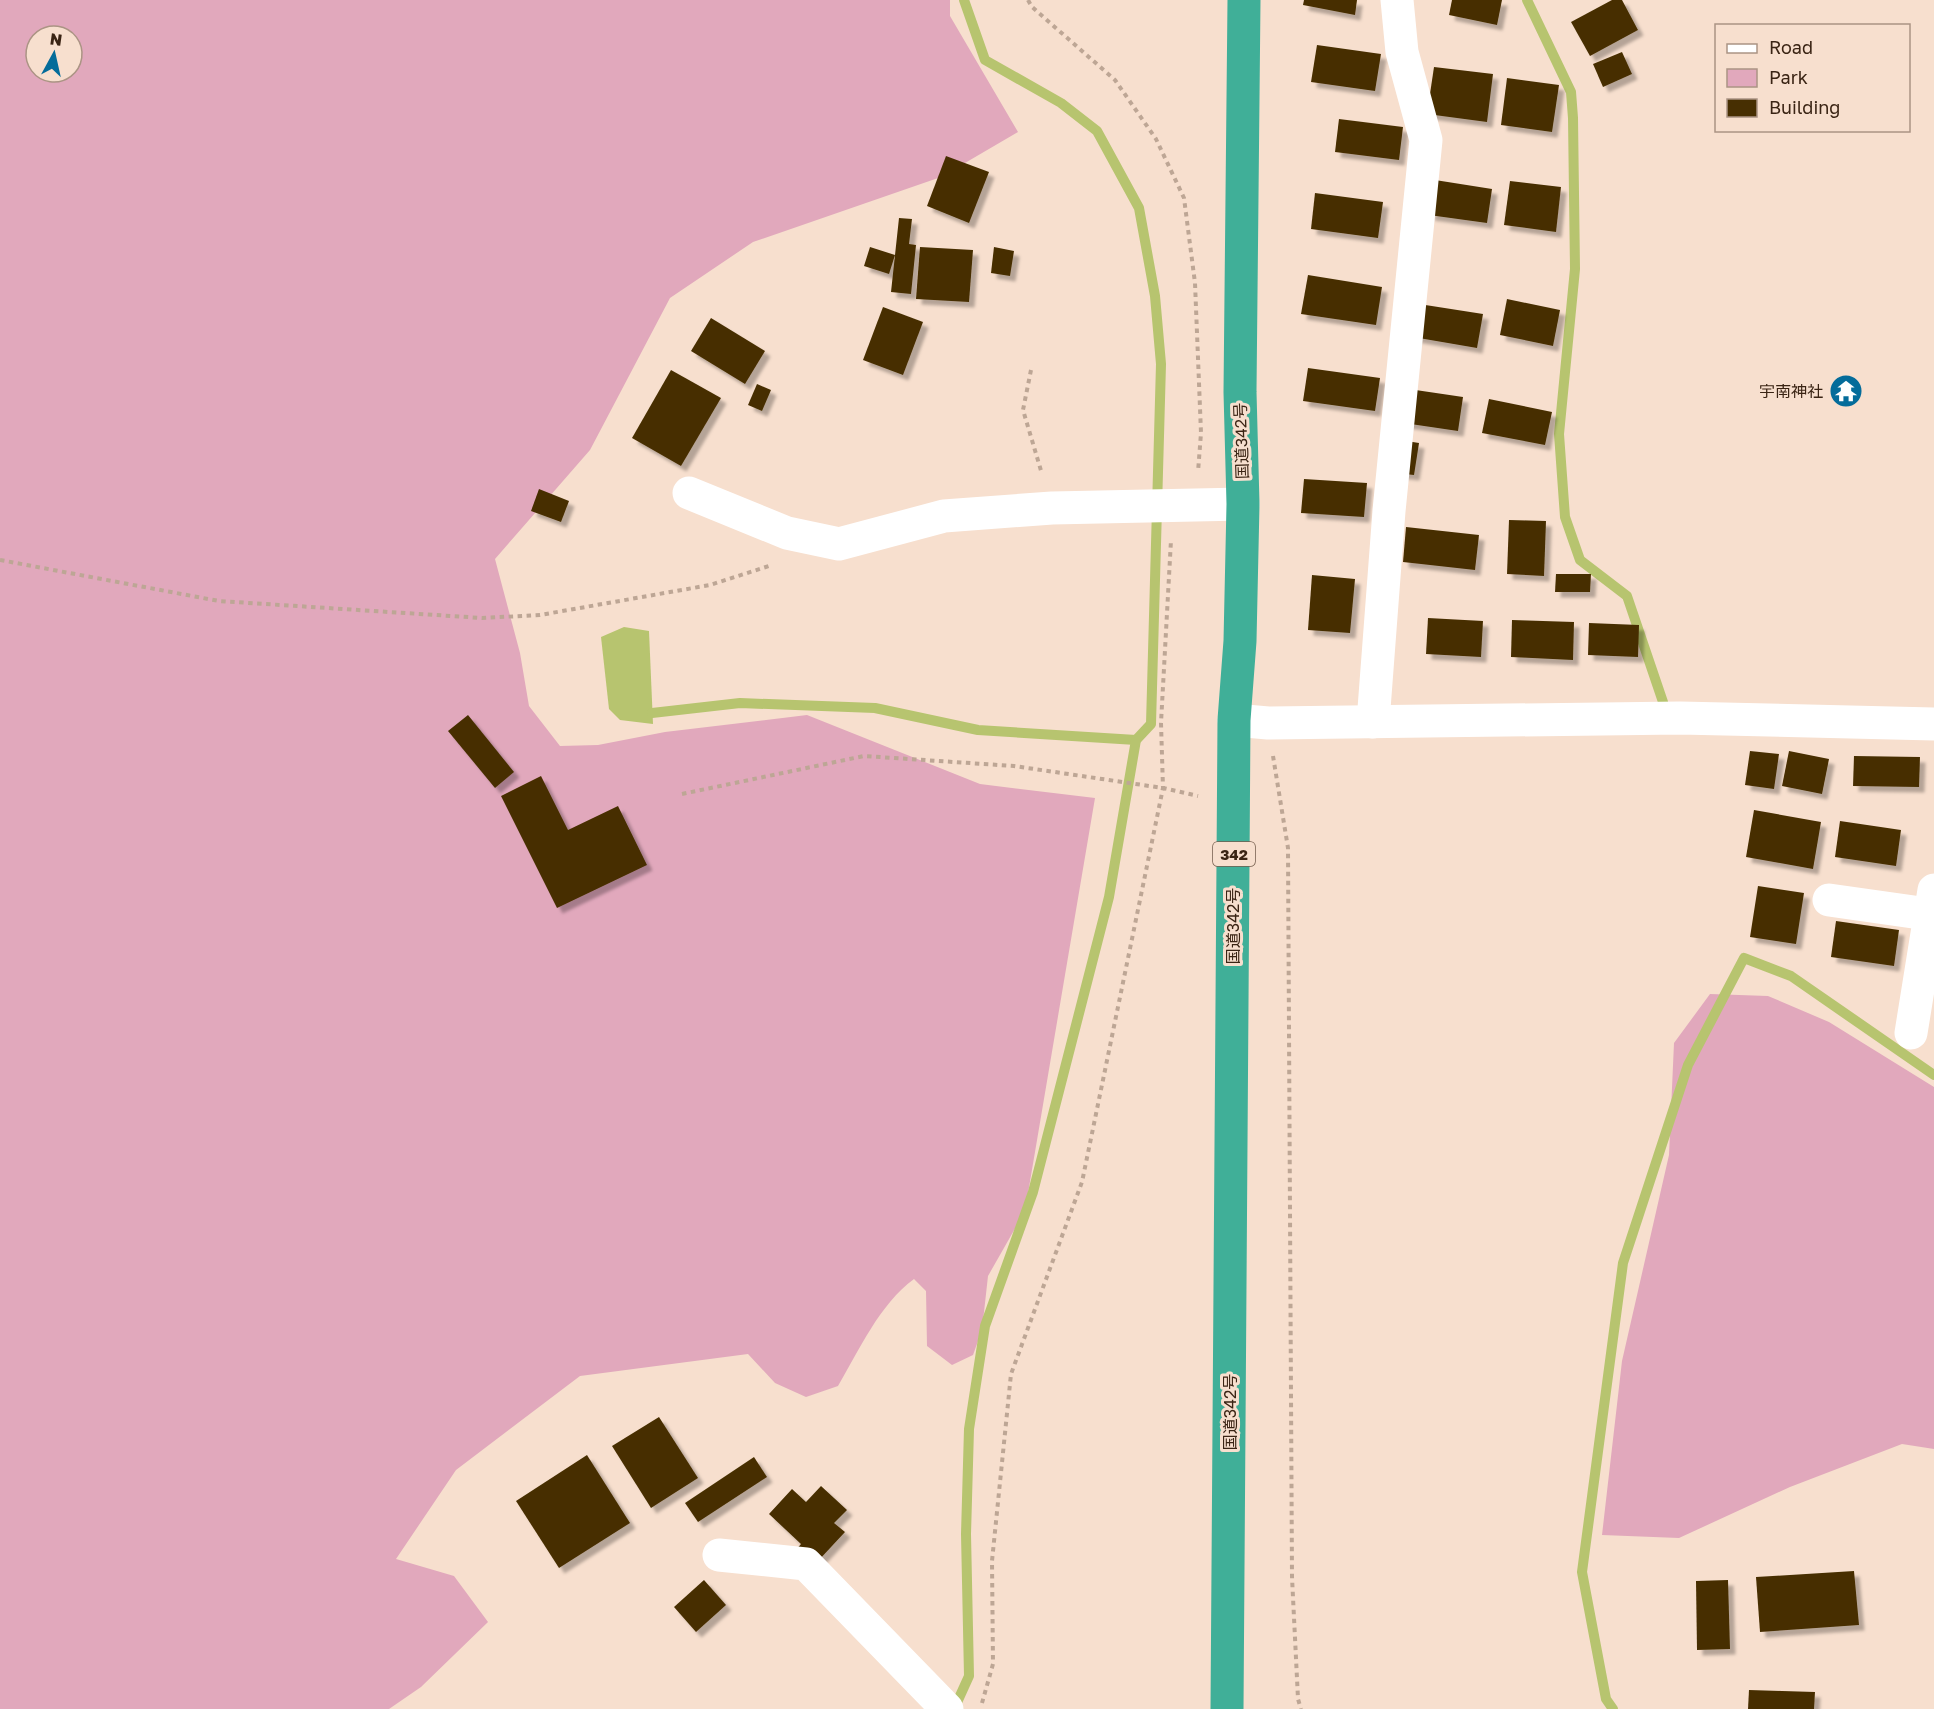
<svg xmlns="http://www.w3.org/2000/svg" width="1934" height="1709" viewBox="0 0 1934 1709" font-family="'Golos Text','Noto Sans JP',sans-serif">
	<style>
		.green { fill: #e1a8bc; fill-rule: evenodd }
		.water { fill: #b7c46f }
		.lines { fill: none; stroke-linecap: round; stroke-linejoin: round }
		.stream { stroke: #b7c46f; stroke-width: 10 }
		.building { fill: #472f02; filter: url(#shadow) }
		.path { stroke: #bda695; stroke-width: 4; stroke-dasharray: 4.5 4.5; stroke-linecap: butt }
		.street { stroke: #fff; stroke-width: 33 }
		.highway { stroke: #40af98; stroke-width: 33 }
		.labels { text-anchor: middle; dominant-baseline: central; stroke-width: 6; stroke-linejoin: round; paint-order: stroke }
		.shield { fill: #f7dfce; stroke: #735c4c; stroke-width: 1.5 }
		.shield-label { font-size: 15px; font-weight: bold; fill: #3a2414 }
		.poi-label { font-size: 16px; fill: #3a2414; stroke: #f7dfce; text-anchor: end }
		.street-label { font-size: 16px; fill: #3a2414; stroke: #f7dfce }
	</style>
	<defs>
		<filter id="shadow"><feDropShadow dx="5.5" dy="5.5" stdDeviation="1.5" flood-color="#0004"/></filter>
	</defs>
	<rect width="100%" height="100%" fill="#f7dfce"/>
	<g class="green">
		<path d="M 0,0 L 950,0 L 950,16 L 1018,132 L 941,177 L 753,242 L 670,298 L 590,450 L 495,559 L 520,653 L 529,706 L 560,746 L 598,745 L 665,732 L 807,715 L 980,784 L 1095,798 L 1025,1211 L 988,1276 L 982,1330 L 973,1355 L 952,1365 L 927,1346 L 926,1291 L 914,1279 C 879,1305 860,1349 838,1386 L 806,1397 L 775,1383 L 748,1354 L 580,1376 L 456,1470 L 396,1559 L 454,1576 L 488,1622 L 421,1687 L 389,1709 L 0,1709 ZM 36,36 L 72,36 L 72,72 L 36,72 Z"/>
		<polygon points="1710,994 1768,996 1829,1022 1934,1087 1934,1449 1902,1444 1790,1487 1679,1538 1602,1535 1622,1361 1669,1155 1674,1043"/>
	</g>
	<polygon class="water" points="624,627 649,631 653,724 620,720 609,709 601,637"/>
	<g class="lines">
		<g class="stream">
			<polyline points="1527,0 1571,92 1573,118 1575,269 1559,434 1565,517 1580,560 1627,596 1663,702"/>
			<polyline points="652,713 740,703 875,708 978,730 1136,740"/>
			<polyline points="954,1709 969,1676 966,1534 969,1429 985,1326 1033,1192 1109,897 1136,740 1151,724 1161,364 1155,296 1139,208 1097,131 1061,103 985,60 964,0"/>
			<polyline points="1613,1709 1606,1699 1582,1572 1623,1263 1688,1065 1744,958 1791,976 1934,1075"/>
		</g>
	</g>
	<g class="building">
		<polygon points="1304,0 1357,0 1355,15 1303,5"/>
		<polygon points="1452,0 1502,0 1497,25 1449,15"/>
		<polygon points="1612,0 1622,0 1638,30 1590,56 1571,22"/>
		<polygon points="1317,45 1381,54 1375,91 1311,82"/>
		<polygon points="1622,52 1632,74 1603,87 1593,64"/>
		<polygon points="1434,67 1493,74 1487,122 1427,114"/>
		<polygon points="1507,78 1559,85 1552,132 1501,125"/>
		<polygon points="1339,119 1403,127 1399,160 1335,152"/>
		<polygon points="946,156 989,172 969,223 927,206"/>
		<polygon points="1435,180 1492,189 1487,223 1429,215"/>
		<polygon points="1510,181 1561,187 1556,232 1504,225"/>
		<polygon points="1315,193 1383,202 1378,238 1311,229"/>
		<polygon points="899,218 912,219 909,244 916,245 911,294 891,292 895,255 889,274 864,266 870,247 895,255"/>
		<polygon points="920,247 973,250 969,302 916,299"/>
		<polygon points="994,247 1014,251 1010,276 991,273"/>
		<polygon points="1308,275 1382,287 1376,325 1301,314"/>
		<polygon points="1507,299 1560,310 1553,346 1500,335"/>
		<polygon points="1419,304 1483,314 1477,348 1413,337"/>
		<polygon points="883,307 923,322 903,375 863,360"/>
		<polygon points="711,318 765,351 745,384 691,351"/>
		<polygon points="1308,368 1380,378 1375,411 1303,401"/>
		<polygon points="671,370 721,398 681,466 632,438"/>
		<polygon points="757,384 771,390 762,411 748,405"/>
		<polygon points="1402,388 1463,397 1458,431 1397,422"/>
		<polygon points="1489,399 1552,412 1545,445 1482,433"/>
		<polygon points="1400,440 1419,443 1414,475 1395,473"/>
		<polygon points="1304,479 1367,483 1364,517 1301,513"/>
		<polygon points="539,489 569,501 561,522 531,511"/>
		<polygon points="1509,520 1546,521 1544,576 1507,574"/>
		<polygon points="1406,527 1479,535 1475,570 1403,562"/>
		<polygon points="1556,574 1591,574 1590,592 1555,592"/>
		<polygon points="1312,575 1355,579 1350,633 1308,630"/>
		<polygon points="1428,618 1483,621 1481,657 1426,654"/>
		<polygon points="1512,620 1574,622 1573,660 1511,657"/>
		<polygon points="1589,623 1639,625 1638,657 1588,655"/>
		<polygon points="468,715 514,772 495,788 448,731"/>
		<polygon points="1750,751 1779,754 1774,789 1745,785"/>
		<polygon points="1789,751 1829,759 1822,794 1782,786"/>
		<polygon points="1854,756 1920,757 1919,787 1853,786"/>
		<polygon points="541,776 568,830 618,806 647,865 557,908 501,796"/>
		<polygon points="1754,810 1821,822 1813,869 1746,857"/>
		<polygon points="1840,821 1901,830 1896,866 1835,857"/>
		<polygon points="1758,886 1804,893 1796,944 1750,937"/>
		<polygon points="1836,921 1899,930 1894,966 1831,957"/>
		<polygon points="659,1417 698,1478 651,1508 612,1446"/>
		<polygon points="587,1455 630,1523 559,1568 516,1501"/>
		<polygon points="754,1457 767,1477 698,1522 685,1503"/>
		<polygon points="821,1486 847,1510 834,1523 845,1532 805,1575 788,1559 801,1544 769,1514 792,1489 806,1502"/>
		<polygon points="1854,1571 1859,1625 1760,1632 1756,1577"/>
		<polygon points="704,1580 726,1605 696,1632 674,1607"/>
		<polygon points="1728,1580 1730,1649 1697,1650 1696,1581"/>
		<polygon points="1749,1690 1815,1692 1814,1709 1748,1709"/>
	</g>
	<g class="lines">
		<g class="path">
			<polyline points="1028,0 1032,7 1115,80 1156,139 1184,198 1195,283 1201,433 1198,472"/>
			<polyline points="1031,370 1023,410 1042,474"/>
			<polyline points="0,560 219,601 482,618 540,615 710,585 772,565"/>
			<polyline points="1273,756 1288,848 1292,1577 1298,1699 1301,1709"/>
			<polyline points="682,794 864,756 1014,766 1163,788 1198,796"/>
			<polyline points="982,1703 993,1664 992,1561 1011,1374 1082,1182 1163,788 1161,723 1171,540"/>
		</g>
		<g class="street">
			<polyline points="689,493 787,533 839,544 944,516 1052,508 1243,504"/>
			<polyline points="1234,720 1268,723 1680,718 1934,724"/>
			<polyline points="1373,722 1389,511 1426,140 1402,52 1397,0"/>
			<polyline points="1829,900 1934,915"/>
			<polyline points="1911,1033 1934,890"/>
			<polyline points="719,1555 806,1564 947,1709"/>
		</g>
		<polyline class="highway" points="1227,1709 1234,720 1240,641 1243,504 1240,392 1244,0"/>
	</g>
	<defs>
		<g id="temple-disc" transform="scale(1.725)"><circle r="9.5" fill="#046c9a" stroke="#f7dfce"/><path d="M0-6L5-2H3V0L6.5 2.5H4V6H1.5V3h-3V6H-4V2.5H-6.5L-3 0V-2H-5Z" fill="#fff"/></g>
	</defs>
	<g fill-rule="evenodd">
		<use href="#temple-disc" x="1846" y="391"/>
	</g>
	<g class="labels">
		<rect class="shield" x="1213" y="842" width="42" height="24" rx="4.5"/>
		<g class="shield-label">
			<text x="1234" y="854">342</text>
		</g>
		<g class="poi-label">
			<text x="1823" y="391">宇南神社</text>
		</g>
		<g class="street-label">
			<text transform="translate(1241 441) rotate(-92)">国道342号</text>
			<text transform="translate(1233 926) rotate(-90)">国道342号</text>
			<text transform="translate(1230 1412) rotate(-90)">国道342号</text>
		</g>
	</g>
	<rect x="1715" y="24" width="195" height="108" fill="#f7dfce" stroke="#ab9484" stroke-width="1.5"/>
	<rect x="1727" y="44" width="30" height="9" fill="#ffffff" stroke="#ab9484" stroke-width="1.5"/>
	<text x="1769" y="54" font-size="18" fill="#3a2414">Road</text>
	<rect x="1727" y="69" width="30" height="18" fill="#e1a8bc" stroke="#ab9484" stroke-width="1.5"/>
	<text x="1769" y="84" font-size="18" fill="#3a2414">Park</text>
	<rect x="1727" y="99" width="30" height="18" fill="#472f02" stroke="#ab9484" stroke-width="1.5"/>
	<text x="1769" y="114" font-size="18" fill="#3a2414">Building</text>
	<g transform="translate(54 54) rotate(8)"><circle r="28" fill="#f7dfce" stroke="#ab9484" stroke-width="1.5"/>
	<path d="M0-4.5L10 22L0 15L-10 22Z" fill="#046c9a"/>
	<text y="-9" font-size="16" font-weight="bold" text-anchor="middle" fill="#3a2414">N</text>
	</g>
</svg>
